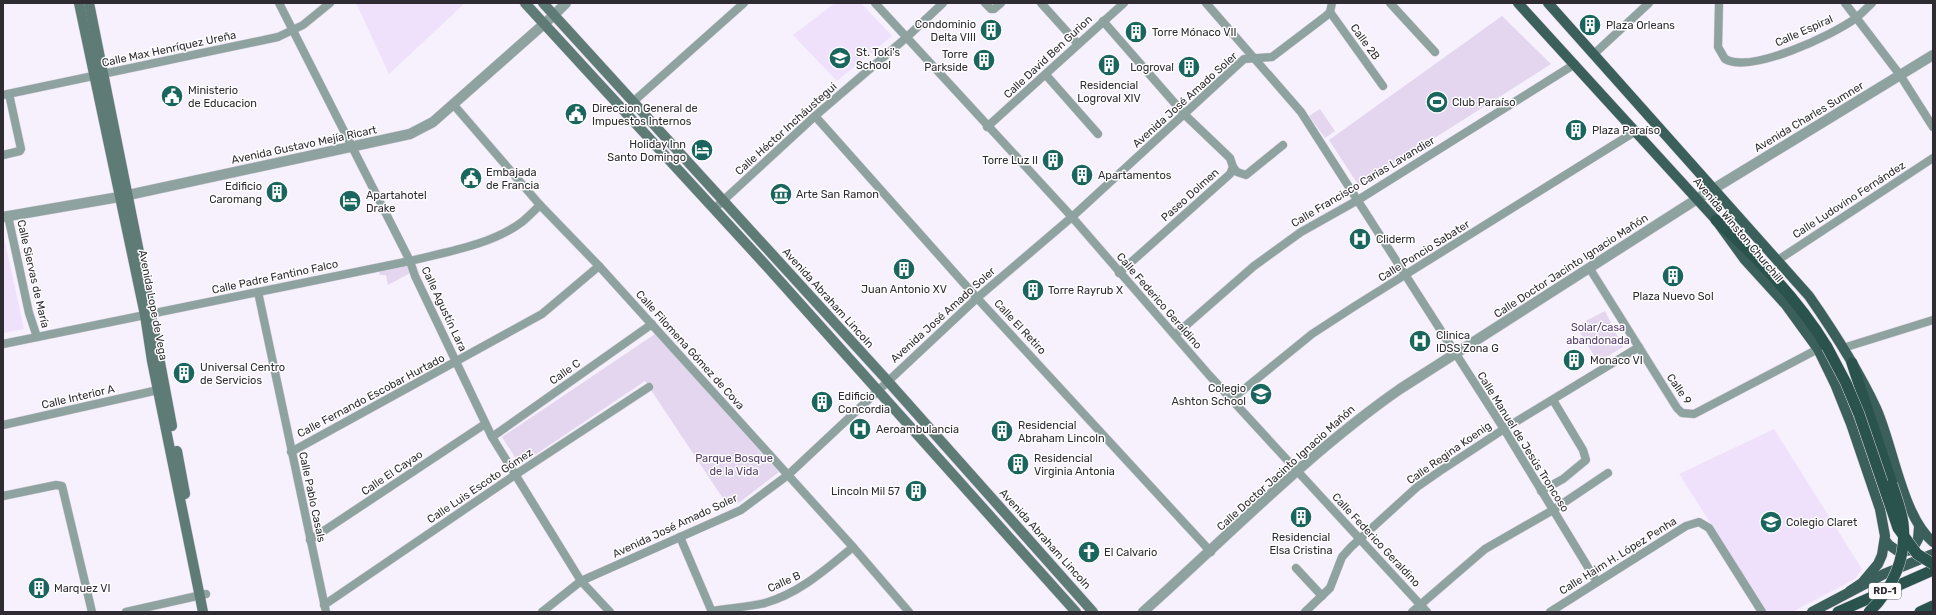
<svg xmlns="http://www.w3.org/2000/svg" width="1936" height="615" viewBox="0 0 1936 615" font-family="Rubik,sans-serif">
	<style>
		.built { fill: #efe1fb }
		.green { fill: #e3d6ee }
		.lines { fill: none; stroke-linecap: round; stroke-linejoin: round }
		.minor-casing { stroke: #d3cdd8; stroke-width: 9 }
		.tertiary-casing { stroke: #d3cdd8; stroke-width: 11 }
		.secondary-casing { stroke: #d3cdd8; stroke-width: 11 }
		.primary-casing { stroke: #d3cdd8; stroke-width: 11 }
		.trunk-casing { stroke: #d3cdd8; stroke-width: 12 }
		.minor { stroke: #8ea29f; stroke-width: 8 }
		.tertiary { stroke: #8ea29f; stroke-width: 10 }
		.secondary { stroke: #5e7b76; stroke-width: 10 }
		.primary { stroke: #3b5f5a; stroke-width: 10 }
		.trunk { stroke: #2a534e; stroke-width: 11 }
		.trunk-bridge-casing { stroke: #d3cdd8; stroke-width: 12; stroke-linecap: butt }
		.trunk-bridge { stroke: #2a534e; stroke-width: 11 }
		.labels { text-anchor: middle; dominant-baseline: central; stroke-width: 3; stroke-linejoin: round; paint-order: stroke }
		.shield { fill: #fff; stroke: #6d6b70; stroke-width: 1 }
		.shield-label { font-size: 10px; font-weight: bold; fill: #2f2b32 }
		.poi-label { font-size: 11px; fill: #2f2b32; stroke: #fff; text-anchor: start }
		.street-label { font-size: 11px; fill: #2f2b32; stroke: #fff }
		.park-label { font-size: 11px; fill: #563c6a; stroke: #fff }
	</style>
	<rect width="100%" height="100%" fill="#f7f1fd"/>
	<g class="built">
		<polygon points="356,3 465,3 389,74"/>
		<polygon points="835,3 861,3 892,36 837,81 793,35"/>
		<polygon points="3,233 24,329 3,333"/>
		<polygon points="1774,429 1862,569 1855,579 1792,612 1767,612 1679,474"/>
	</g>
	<g class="green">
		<polygon points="1502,16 1551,64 1359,186 1329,140"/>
		<polygon points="1320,109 1335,131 1325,138 1309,116"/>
		<polygon points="409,265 412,272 388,285 386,275 380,275 379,271"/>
		<polygon points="1605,311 1623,347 1598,362 1576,326"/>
		<polygon points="655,334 779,472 740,502 728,506 645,381 520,465 502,437"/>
	</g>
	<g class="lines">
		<g class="minor-casing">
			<g id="minor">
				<polyline points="279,3 410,261 415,276 492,437 581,581 610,612"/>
				<polyline points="875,3 1072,217 1209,375 1427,612"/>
				<polyline points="985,3 991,9 994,9 1001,3"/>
				<polyline points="1041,3 1078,44"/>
				<polyline points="1206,3 1301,112 1504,429 1597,582"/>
				<polyline points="1390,3 1435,52"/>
				<path d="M 1719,3 L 1718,47 L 1725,59 C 1751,74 1833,35 1856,18 C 1862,13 1867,8 1872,3"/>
				<polyline points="1845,3 1900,75 1933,127"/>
				<polyline points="1330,12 1383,86"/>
				<polyline points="1103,21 1185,115 1230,158 1233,167 1230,174 1119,273"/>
				<polyline points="1594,54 1649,3"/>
				<polyline points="1046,75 1098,134"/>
				<polyline points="3,95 278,37 303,25 330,3"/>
				<polyline points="634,101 744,3"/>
				<polyline points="453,104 540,205 599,266 853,547 909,612"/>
				<polyline points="815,116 977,298 1211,552"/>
				<polyline points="987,127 1124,3"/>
				<polyline points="3,155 20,151 21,149 9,94"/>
				<polyline points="1233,167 1237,172 1246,175 1283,145"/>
				<polyline points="714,209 815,116 907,37 943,3"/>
				<polyline points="8,216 29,313 37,337"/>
				<polyline points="1778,260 1933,158"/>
				<polyline points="1590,269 1677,408 1682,413 1694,414 1818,349"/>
				<polyline points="258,292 326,612"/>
				<polyline points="1175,335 1254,266 1301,232 1358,200 1575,64"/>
				<path d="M 3,344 L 410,261 C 446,252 491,245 522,222 C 528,217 534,211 540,205"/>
				<polyline points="1843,348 1933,320"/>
				<polyline points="1232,399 1312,334 1355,306 1636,131"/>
				<polyline points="3,425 158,390"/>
				<polyline points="492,437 652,324"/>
				<polyline points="291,452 542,314 599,266"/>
				<polyline points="1541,491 1563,479 1586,460 1583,450 1553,400"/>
				<polyline points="3,496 56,485 62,486 92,612"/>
				<polyline points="680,537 712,612"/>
				<polyline points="310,540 485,424"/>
				<polyline points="1296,568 1322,596"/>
				<polyline points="324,605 515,475 649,387"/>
				<path d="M 712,611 C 730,608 748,607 765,603 C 800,593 826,569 853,547"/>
				<polyline points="126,612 206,594"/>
				<polyline points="542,612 581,581 741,510 788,475 977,298 1072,217 1244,59 1272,57 1326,16 1330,12 1332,3"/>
				<polyline points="1305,612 1330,588 1342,557 1351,547 1417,487 1440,471 1504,429 1639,347"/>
				<polyline points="1412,612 1485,549 1553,510 1608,473"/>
				<polyline points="1550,612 1686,526 1699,522 1709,528 1762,612"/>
			</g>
		</g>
		<g class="tertiary-casing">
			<g id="tertiary">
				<polyline points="3,217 119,197 410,134 433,122 553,16 566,3"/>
				<path d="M 1143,612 C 1227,537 1308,453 1400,389 L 1697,199 L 1933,55"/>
			</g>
		</g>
		<g class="secondary-casing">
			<g id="secondary">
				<polyline points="79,3 145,315 152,361 203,612"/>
				<polyline points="89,3 149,302"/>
				<polyline points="525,3 761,260 1076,612"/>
				<polyline points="543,3 885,378 1093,612"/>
				<polyline points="152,320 172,426"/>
				<polyline points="177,451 185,494"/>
			</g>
		</g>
		<g class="primary-casing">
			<g id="primary">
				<polyline points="1518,3 1716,220 1745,260 1786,305 1818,349 1835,384 1851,424 1880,509 1885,536 1882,555 1878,564 1862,583 1850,591"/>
				<path d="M 1548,3 L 1809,296 C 1834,332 1858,369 1876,408 C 1893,445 1902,516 1933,542"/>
				<polyline points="1885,540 1889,545 1899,552 1912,550 1918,539 1919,527"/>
				<polyline points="1812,612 1884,574 1933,554"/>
			</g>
		</g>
		<g class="trunk-casing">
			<g id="trunk">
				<path d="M 1716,220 C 1758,259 1797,298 1827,347"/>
				<polyline points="1852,363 1892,484"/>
				<polyline points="1838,612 1933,570"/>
				<polyline points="1920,612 1933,606"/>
			</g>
		</g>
		<use href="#minor" class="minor"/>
		<use href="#tertiary" class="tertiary"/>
		<use href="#secondary" class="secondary"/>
		<use href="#primary" class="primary"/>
		<use href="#trunk" class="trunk"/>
		<g class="trunk-bridge-casing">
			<g id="trunk-bridge">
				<polyline points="1827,347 1846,383 1859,414 1898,528 1917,554 1933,564"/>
				<path d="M 1869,612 C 1893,589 1907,556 1903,523 C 1901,509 1896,497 1892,484"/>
			</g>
		</g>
		<use href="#trunk-bridge" class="trunk-bridge"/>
	</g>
	<defs>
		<g id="building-disc" transform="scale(1.15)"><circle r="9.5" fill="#1a655d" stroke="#fff"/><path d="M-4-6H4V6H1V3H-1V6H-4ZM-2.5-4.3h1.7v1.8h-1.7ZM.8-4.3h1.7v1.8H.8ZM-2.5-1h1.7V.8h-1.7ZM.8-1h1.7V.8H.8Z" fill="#fff"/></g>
		<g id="school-disc" transform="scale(1.15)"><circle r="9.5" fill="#1a655d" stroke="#fff"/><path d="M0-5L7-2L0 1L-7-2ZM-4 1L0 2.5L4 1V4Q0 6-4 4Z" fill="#fff"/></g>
		<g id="civic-disc" transform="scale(1.15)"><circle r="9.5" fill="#1a655d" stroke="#fff"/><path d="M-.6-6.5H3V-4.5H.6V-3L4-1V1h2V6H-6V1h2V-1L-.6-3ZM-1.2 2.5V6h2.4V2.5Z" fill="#fff"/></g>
		<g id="stadium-disc" transform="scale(1.15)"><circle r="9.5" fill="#1a655d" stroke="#fff"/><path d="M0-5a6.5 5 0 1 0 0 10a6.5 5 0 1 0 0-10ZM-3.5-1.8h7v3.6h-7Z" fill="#fff"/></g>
		<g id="hotel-disc" transform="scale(1.15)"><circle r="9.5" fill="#1a655d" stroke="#fff"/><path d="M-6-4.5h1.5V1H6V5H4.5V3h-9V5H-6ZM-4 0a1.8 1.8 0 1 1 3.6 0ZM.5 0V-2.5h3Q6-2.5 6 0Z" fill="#fff"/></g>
		<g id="museum-disc" transform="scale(1.15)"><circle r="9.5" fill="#1a655d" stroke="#fff"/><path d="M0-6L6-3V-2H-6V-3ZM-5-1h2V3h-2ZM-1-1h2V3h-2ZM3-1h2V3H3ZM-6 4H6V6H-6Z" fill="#fff"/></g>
		<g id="hospital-disc" transform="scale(1.15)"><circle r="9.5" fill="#1a655d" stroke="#fff"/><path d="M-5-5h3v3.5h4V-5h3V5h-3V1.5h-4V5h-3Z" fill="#fff"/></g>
		<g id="church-disc" transform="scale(1.15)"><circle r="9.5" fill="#1a655d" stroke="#fff"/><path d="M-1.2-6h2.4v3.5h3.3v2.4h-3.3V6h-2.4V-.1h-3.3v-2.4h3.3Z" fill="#fff"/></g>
	</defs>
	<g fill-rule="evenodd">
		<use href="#building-disc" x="1590" y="25"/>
		<use href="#building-disc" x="991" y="30"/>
		<use href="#building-disc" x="1136" y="32"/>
		<use href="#school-disc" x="840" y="58"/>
		<use href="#building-disc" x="984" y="60"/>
		<use href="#building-disc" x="1109" y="65"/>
		<use href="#building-disc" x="1189" y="67"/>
		<use href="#civic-disc" x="172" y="96"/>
		<use href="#stadium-disc" x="1437" y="102"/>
		<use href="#civic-disc" x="576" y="114"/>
		<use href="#building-disc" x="1576" y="130"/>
		<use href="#hotel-disc" x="702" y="150"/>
		<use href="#building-disc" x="1053" y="160"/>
		<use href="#building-disc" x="1082" y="175"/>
		<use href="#civic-disc" x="471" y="178"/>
		<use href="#building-disc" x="277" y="192"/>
		<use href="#museum-disc" x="781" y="194"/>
		<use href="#hotel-disc" x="350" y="201"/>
		<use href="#hospital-disc" x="1360" y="239"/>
		<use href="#building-disc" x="904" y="269"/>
		<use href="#building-disc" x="1673" y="276"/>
		<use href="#building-disc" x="1033" y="290"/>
		<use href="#hospital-disc" x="1420" y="341"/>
		<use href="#building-disc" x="1574" y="360"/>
		<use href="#building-disc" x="184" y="373"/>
		<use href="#school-disc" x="1261" y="394"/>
		<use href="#building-disc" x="822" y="402"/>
		<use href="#hospital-disc" x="860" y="429"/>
		<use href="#building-disc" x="1002" y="431"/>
		<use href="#building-disc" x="1018" y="464"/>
		<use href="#building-disc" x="916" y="491"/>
		<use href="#building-disc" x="1301" y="517"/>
		<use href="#school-disc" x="1771" y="522"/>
		<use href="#church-disc" x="1089" y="552"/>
		<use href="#building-disc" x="39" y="588"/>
	</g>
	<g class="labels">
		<rect class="shield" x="1869" y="583" width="32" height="16" rx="3"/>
		<g class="shield-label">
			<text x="1885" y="591">RD-1</text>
		</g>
		<g class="poi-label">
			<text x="976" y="24" text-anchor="end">Condominio<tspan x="976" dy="13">Delta VIII</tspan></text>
			<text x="1606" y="25">Plaza Orleans</text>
			<text x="1152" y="32">Torre Mónaco VII</text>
			<text x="856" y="52">St. Toki's<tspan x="856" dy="13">School</tspan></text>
			<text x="968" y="54" text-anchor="end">Torre<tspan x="968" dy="13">Parkside</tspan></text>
			<text x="1174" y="67" text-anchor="end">Logroval</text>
			<text x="1109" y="85" text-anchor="middle">Residencial<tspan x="1109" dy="13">Logroval XIV</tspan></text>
			<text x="188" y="90">Ministerio<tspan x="188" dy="13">de Educacion</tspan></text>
			<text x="1452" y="102">Club Paraíso</text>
			<text x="592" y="108">Direccion General de<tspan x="592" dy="13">Impuestos Internos</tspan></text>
			<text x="1592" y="130">Plaza Paraíso</text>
			<text x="686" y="144" text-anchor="end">Holiday Inn<tspan x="686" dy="13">Santo Domingo</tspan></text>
			<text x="1038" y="160" text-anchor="end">Torre Luz II</text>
			<text x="486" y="172">Embajada<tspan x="486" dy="13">de Francia</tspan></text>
			<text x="1098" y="175">Apartamentos</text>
			<text x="262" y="186" text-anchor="end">Edificio<tspan x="262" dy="13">Caromang</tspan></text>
			<text x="796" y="194">Arte San Ramon</text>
			<text x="366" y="195">Apartahotel<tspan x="366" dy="13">Drake</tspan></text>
			<text x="1376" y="239">Cliderm</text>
			<text x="904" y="289" text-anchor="middle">Juan Antonio XV</text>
			<text x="1048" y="290">Torre Rayrub X</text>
			<text x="1673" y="296" text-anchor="middle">Plaza Nuevo Sol</text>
			<text x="1436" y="335">Clinica<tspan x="1436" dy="13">IDSS Zona G</tspan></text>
			<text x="1590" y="360">Monaco VI</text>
			<text x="200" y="367">Universal Centro<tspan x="200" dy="13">de Servicios</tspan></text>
			<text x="1246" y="388" text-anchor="end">Colegio<tspan x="1246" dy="13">Ashton School</tspan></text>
			<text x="838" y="396">Edificio<tspan x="838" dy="13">Concordia</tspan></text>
			<text x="1018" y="425">Residencial<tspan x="1018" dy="13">Abraham Lincoln</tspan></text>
			<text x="876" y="429">Aeroambulancia</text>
			<text x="1034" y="458">Residencial<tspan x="1034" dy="13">Virginia Antonia</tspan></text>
			<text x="900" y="491" text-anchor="end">Lincoln Mil 57</text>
			<text x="1786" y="522">Colegio Claret</text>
			<text x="1301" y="537" text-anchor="middle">Residencial<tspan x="1301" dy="13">Elsa Cristina</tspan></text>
			<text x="1104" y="552">El Calvario</text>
			<text x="54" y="588">Marquez VI</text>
		</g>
		<g class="street-label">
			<text transform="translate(1804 31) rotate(-24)">Calle Espiral</text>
			<text transform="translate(1365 42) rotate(54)">Calle 2B</text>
			<text transform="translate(169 49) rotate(-12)">Calle Max Henríquez Ureña</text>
			<text transform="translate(1048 57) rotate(-43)">Calle David Ben Gurion</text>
			<text transform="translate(1185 100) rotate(-42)">Avenida José Amado Soler</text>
			<text transform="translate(1809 117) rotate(-31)">Avenida Charles Sumner</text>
			<text transform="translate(786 129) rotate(-42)">Calle Héctor Incháustegui</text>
			<text transform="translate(304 145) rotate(-12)">Avenida Gustavo Mejía Ricart</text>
			<text transform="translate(1363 182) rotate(-31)">Calle Francisco Carias Lavandier</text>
			<text transform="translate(1190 195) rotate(-42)">Paseo Dolmen</text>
			<text transform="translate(1849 200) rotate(-33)">Calle Ludovino Fernández</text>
			<text transform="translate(1738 230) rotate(50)">Avenida Winston Churchill</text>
			<text transform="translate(1424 251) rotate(-32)">Calle Poncio Sabater</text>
			<text transform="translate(1571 266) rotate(-33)">Calle Doctor Jacinto Ignacio Mañón</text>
			<text transform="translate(33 274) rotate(77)">Calle Siervas de María</text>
			<text transform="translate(275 277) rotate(-12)">Calle Padre Fantino Falco</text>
			<text transform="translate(828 298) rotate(48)">Avenida Abraham Lincoln</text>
			<text transform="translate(1159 301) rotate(49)">Calle Federico Geraldino</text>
			<text transform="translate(153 305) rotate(79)">Avenida Lope de Vega</text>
			<text transform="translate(444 309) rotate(65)">Calle Agustín Lara</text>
			<text transform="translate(943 315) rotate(-42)">Avenida José Amado Soler</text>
			<text transform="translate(1020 327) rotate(47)">Calle El Retiro</text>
			<text transform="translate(690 350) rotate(48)">Calle Filomena Gómez de Cova</text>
			<text transform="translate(565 372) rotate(-35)">Calle C</text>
			<text transform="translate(1679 389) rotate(55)">Calle 9</text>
			<text transform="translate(371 396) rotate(-28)">Calle Fernando Escobar Hurtado</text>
			<text transform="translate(78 397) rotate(-13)">Calle Interior A</text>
			<text transform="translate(1523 442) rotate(58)">Calle Manuel de Jesús Troncoso</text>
			<text transform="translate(1449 453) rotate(-35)">Calle Regina Koenig</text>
			<text transform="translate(1286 468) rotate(-42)">Calle Doctor Jacinto Ignacio Mañón</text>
			<text transform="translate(392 473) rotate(-34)">Calle El Cayao</text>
			<text transform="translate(480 486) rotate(-34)">Calle Luis Escoto Gómez</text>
			<text transform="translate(312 497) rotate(78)">Calle Pablo Casals</text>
			<text transform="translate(675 526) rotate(-25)">Avenida José Amado Soler</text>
			<text transform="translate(1045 539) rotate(48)">Avenida Abraham Lincoln</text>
			<text transform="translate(1376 540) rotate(47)">Calle Federico Geraldino</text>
			<text transform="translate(1618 556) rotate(-32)">Calle Haim H. López Penha</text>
			<text transform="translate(784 582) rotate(-25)">Calle B</text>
		</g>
		<g class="park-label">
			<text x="1598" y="327">Solar/casa<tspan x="1598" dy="13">abandonada</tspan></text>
			<text x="734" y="458">Parque Bosque<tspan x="734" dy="13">de la Vida</tspan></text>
		</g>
	</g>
	<rect width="1936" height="615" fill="none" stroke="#2f2b32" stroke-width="8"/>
</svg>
